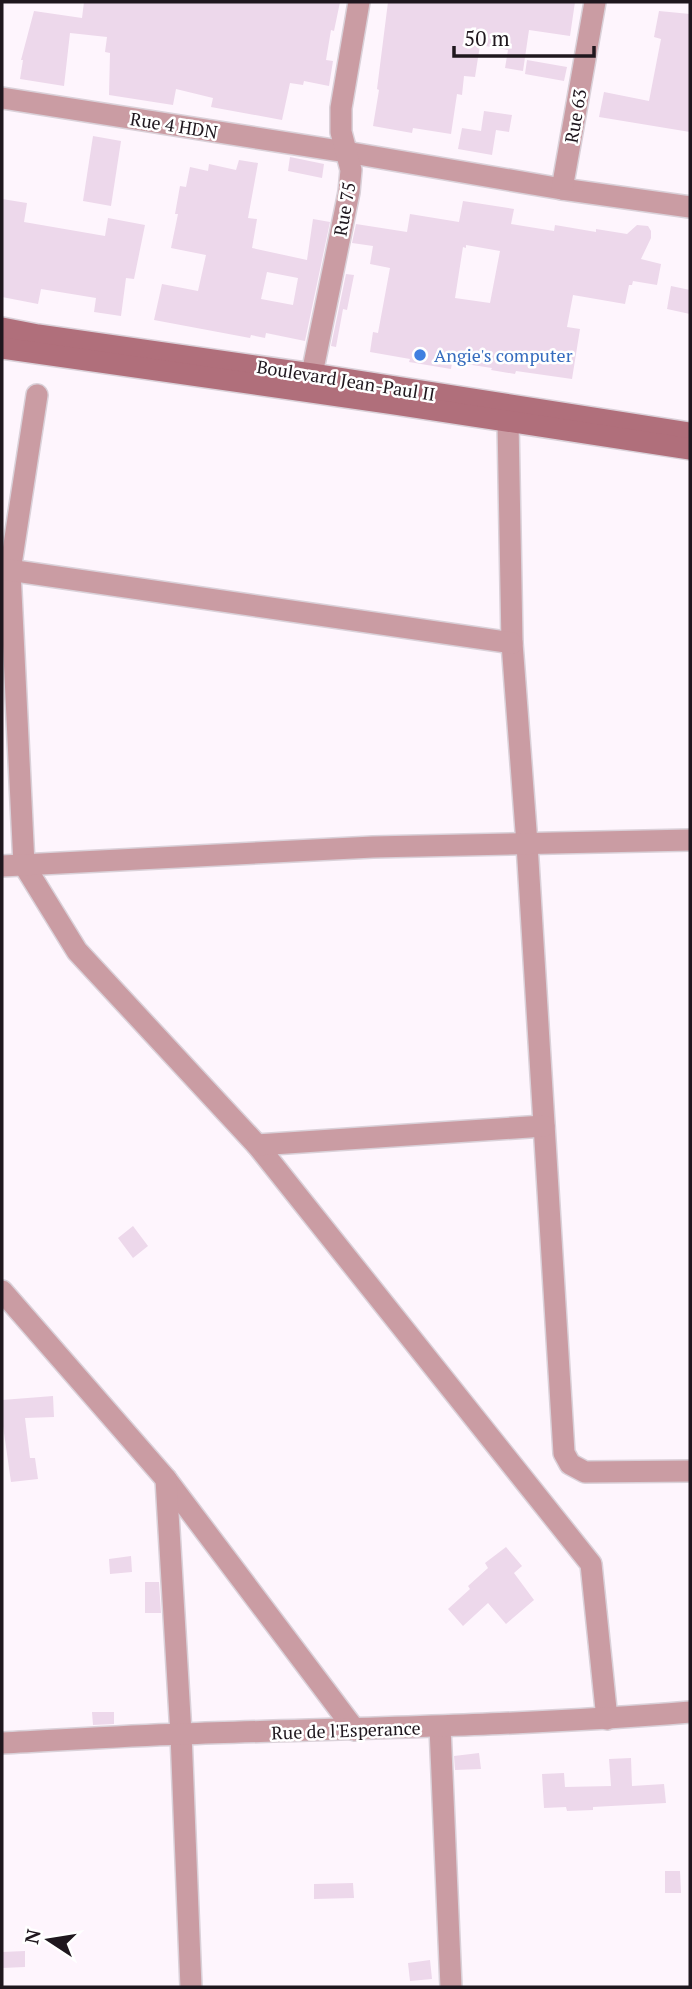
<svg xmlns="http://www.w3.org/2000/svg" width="692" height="1989" viewBox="0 0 692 1989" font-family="'PT Serif',serif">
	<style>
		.building { fill: #edd8eb; fill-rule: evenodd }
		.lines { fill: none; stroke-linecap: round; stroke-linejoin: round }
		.minor-casing { stroke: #dad1d9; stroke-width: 24 }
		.secondary-casing { stroke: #dad1d9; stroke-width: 24 }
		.minor { stroke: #ca9ca3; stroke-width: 21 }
		.secondary { stroke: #b06f7b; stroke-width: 21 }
		.shop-dot { fill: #3f7fe0; stroke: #fff; stroke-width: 2.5 }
		.labels { text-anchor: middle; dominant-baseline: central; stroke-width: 5; stroke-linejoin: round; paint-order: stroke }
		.street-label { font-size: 18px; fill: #1f171e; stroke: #fff }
		.shop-label { font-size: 18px; fill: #366cbe; stroke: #fff; text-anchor: start }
	</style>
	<rect width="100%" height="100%" fill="#fef5fd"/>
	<g class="building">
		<polygon points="84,2 340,2 334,31 331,30 326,60 333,61 329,86 304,81 303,85 290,83 282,120 211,107 213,98 176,89 173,105 109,95 110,53 105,52 107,37 70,33 64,86 20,79 23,60 21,60 34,11 82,18"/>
		<polygon points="388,2 575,2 570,36 529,30 523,71 505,68 508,50 480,45 475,77 464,76 462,95 457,94 451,134 413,128 412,133 373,126 379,90 377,89"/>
		<polygon points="659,11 690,14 690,132 599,117 604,92 649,101 661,39 654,37"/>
		<polygon points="527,60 567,67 564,81 525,74"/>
		<polygon points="484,111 512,115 509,132 496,130 492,155 458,149 462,128 481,131"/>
		<polygon points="93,136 121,141 111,206 83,201"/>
		<polygon points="290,157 324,164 322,178 288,171"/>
		<path d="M 239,160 L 258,163 L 248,218 L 257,219 L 252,248 L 307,260 L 313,219 L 330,222 L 305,341 L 266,333 L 265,338 L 251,335 L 250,338 L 154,320 L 162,284 L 198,291 L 206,255 L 171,248 L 178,214 L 175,214 L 180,186 L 186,187 L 190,167 L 208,171 L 209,164 L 236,170 ZM 267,272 L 298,278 L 293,305 L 261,299 Z"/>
		<polygon points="2,199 27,203 24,222 105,236 108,218 145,225 134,279 126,278 121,316 94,312 96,298 41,289 38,304 2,297"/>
		<path d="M 463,201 L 514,209 L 511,224 L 554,231 L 555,225 L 596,232 L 596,229 L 627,234 L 637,225 L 648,226 L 651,231 L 651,238 L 641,259 L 661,264 L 657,285 L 633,281 L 632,285 L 629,285 L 625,304 L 573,295 L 567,327 L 580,329 L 572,379 L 516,371 L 515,374 L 491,370 L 492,368 L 452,362 L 451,369 L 409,362 L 410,359 L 370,352 L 373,332 L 378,333 L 390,268 L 370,264 L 373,246 L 352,243 L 356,224 L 407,232 L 410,214 L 459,222 ZM 466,245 L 500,251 L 490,303 L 455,298 L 463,247 L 466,248 Z"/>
		<polygon points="346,274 354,275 347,310 343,309 336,347 331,346"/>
		<polygon points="671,286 690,290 690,314 667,309"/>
		<polygon points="133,1226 148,1246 133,1258 118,1238"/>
		<polygon points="53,1396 54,1417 25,1418 30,1458 35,1458 38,1479 11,1482 2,1419 2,1400"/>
		<polygon points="506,1547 522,1566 514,1573 534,1600 506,1624 488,1603 463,1626 448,1609 470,1589 468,1586 488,1568 485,1563"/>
		<polygon points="131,1556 132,1572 110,1574 109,1559"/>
		<polygon points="145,1582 159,1582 161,1613 145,1613"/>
		<polygon points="92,1712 114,1712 114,1724 93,1725"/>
		<polygon points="479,1753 481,1769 455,1770 454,1756"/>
		<polygon points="631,1758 632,1786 664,1784 666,1803 593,1807 593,1810 567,1811 566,1807 544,1808 542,1774 564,1773 565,1787 611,1786 609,1759"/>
		<polygon points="665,1871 680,1871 681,1893 665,1893"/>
		<polygon points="353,1883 354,1898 314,1899 314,1884"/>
		<polygon points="25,1951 25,1967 2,1968 2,1952"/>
		<polygon points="430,1960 432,1979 410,1981 408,1963"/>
	</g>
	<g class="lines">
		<g class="minor-casing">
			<g id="minor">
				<polyline points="2,98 346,152 562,189 690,207"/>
				<polyline points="562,189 595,2"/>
				<polyline points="312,374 349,192 351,170 341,132 341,108 359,2"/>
				<polyline points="37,395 10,571 24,865 77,951 257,1145 591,1564 607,1719"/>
				<polyline points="508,421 512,643 527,844 564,1453 570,1464 585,1472 690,1471"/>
				<polyline points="2,569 512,643"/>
				<polyline points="2,866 373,847 690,840"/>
				<polyline points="257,1145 544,1126"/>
				<polyline points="2,1291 166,1479 355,1730"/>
				<polyline points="166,1479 181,1734 191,1987"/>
				<polyline points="440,1727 451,1987"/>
				<path d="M 2,1743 C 62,1740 122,1736 182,1734 C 351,1728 521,1726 690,1712"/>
			</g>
		</g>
		<g class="secondary-casing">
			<g id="secondary">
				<polyline points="2,328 38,335 312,374 690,433"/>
				<polyline points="2,348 395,404 690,449"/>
			</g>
		</g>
		<use href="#minor" class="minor"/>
		<use href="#secondary" class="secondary"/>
	</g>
	<circle class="shop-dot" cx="420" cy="355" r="7"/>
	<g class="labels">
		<g class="street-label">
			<text transform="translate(575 116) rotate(-80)">Rue 63</text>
			<text transform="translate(174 125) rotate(9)">Rue 4 HDN</text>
			<text transform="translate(344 209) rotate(-80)">Rue 75</text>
			<text transform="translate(346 380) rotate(9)">Boulevard Jean-Paul II</text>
			<text transform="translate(346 1730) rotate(-2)">Rue de l'Esperance</text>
		</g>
		<g class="shop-label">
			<text x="434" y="355">Angie's computer</text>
		</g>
	</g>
	<rect width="692" height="1989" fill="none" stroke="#1f171e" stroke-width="7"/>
	<g transform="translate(49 1940) rotate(282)" stroke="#ffffff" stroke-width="5" paint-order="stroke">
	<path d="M0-5L12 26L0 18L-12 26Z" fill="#1f171e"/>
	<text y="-10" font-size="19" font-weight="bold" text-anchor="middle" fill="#1f171e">N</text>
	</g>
	<path d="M454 46v10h140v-10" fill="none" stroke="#1f171e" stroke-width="3.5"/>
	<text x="464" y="46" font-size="21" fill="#1f171e" stroke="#ffffff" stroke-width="5" paint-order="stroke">50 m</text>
</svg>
